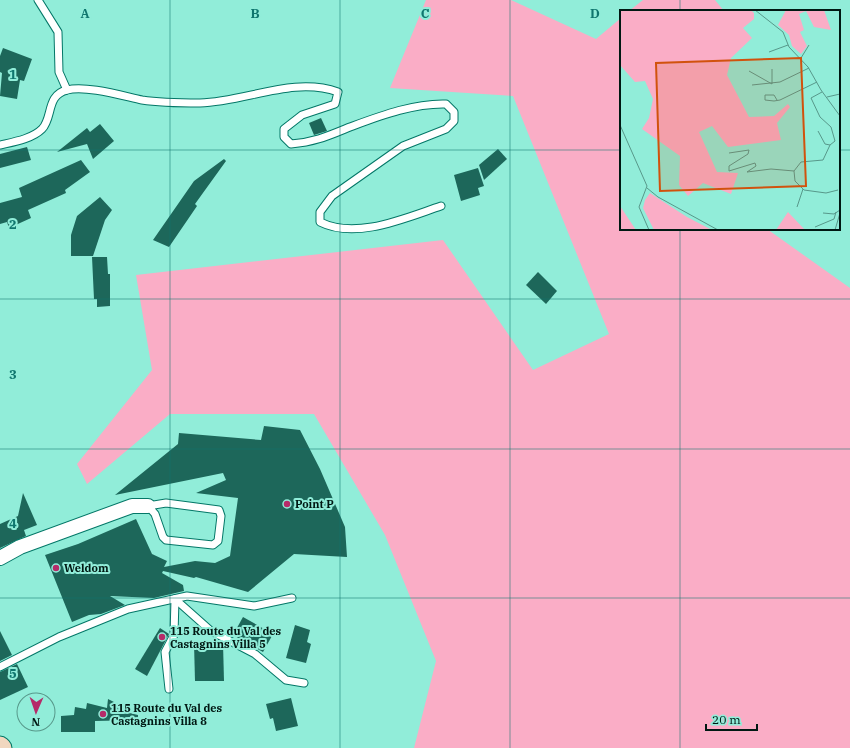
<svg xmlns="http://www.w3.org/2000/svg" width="850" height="748" viewBox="0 0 850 748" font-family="'IBM Plex Serif',serif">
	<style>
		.green { fill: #faadc6 }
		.building { fill: #1d675a }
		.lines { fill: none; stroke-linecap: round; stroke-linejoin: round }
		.lane-casing { stroke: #037767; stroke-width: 9 }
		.street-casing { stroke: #037767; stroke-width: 16 }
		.secondary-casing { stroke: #037767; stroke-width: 21 }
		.lane { stroke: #fff; stroke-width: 7 }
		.street { stroke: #fff; stroke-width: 14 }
		.secondary { stroke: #f1d7bf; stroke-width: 19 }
		.grid { fill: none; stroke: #0f766e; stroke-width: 1; stroke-opacity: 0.55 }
		.poi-dot { fill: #b52b69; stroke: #91edd9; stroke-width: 1.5 }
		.labels { text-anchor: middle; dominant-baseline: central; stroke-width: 4; stroke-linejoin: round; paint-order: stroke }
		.poi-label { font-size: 11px; font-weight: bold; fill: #001813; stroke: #91edd9; text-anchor: start }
		.inset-road { fill: none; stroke: #57988a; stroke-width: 1 }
		.view { fill: #d1520d; fill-opacity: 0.15; stroke: #d1520d; stroke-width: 2 }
		.inset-edge { fill: none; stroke: #001813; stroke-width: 2 }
		.grid-label { font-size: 13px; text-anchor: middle; font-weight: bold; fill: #0f766e; stroke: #91edd9; stroke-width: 4; stroke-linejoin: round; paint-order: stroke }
	</style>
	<rect width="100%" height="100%" fill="#91edd9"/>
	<g class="green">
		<polygon points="426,0 511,0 596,39 621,18 621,229 767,229 850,288 850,748 414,748 436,661 385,535 314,414 170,414 87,484 77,464 152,370 136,275 443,240 533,370 609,334 513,96 390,88"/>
		<polygon points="643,0 715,0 724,11 629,11"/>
	</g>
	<g class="building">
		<polygon points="3,48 32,59 24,81 20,80 17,99 0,96 2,73 0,72 0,56"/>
		<polygon points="321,118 327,131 314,135 309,123"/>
		<polygon points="100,124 114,141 93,159 87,144 57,152 87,128 90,132"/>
		<polygon points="27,147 31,160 0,168 0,154"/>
		<polygon points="498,149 507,159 484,180 479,165"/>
		<polygon points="224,159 226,161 195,204 197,206 169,247 153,240 194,181"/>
		<polygon points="81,160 90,172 65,190 66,193 28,210 31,218 9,228 7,222 0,224 0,203 22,197 19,188"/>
		<polygon points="478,168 484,186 478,188 480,195 461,201 454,175"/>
		<polygon points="100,197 112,210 105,220 93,256 71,256 71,235 77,216"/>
		<polygon points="92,257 107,257 108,274 110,274 110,306 97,307 97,299 94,299"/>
		<polygon points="538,272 557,291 546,304 526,285"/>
		<polygon points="264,426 300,430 320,469 345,527 347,557 294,554 248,592 196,577 194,578 163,571 162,573 183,585 184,591 154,598 110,596 125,605 101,614 89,615 72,622 45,555 78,544 136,519 152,554 167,561 164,567 195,561 215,563 230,556 238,498 196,493 226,480 223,473 115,495 178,444 179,433 261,440"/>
		<polygon points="23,493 37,525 24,530 26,536 0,548 0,524 18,516"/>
		<polygon points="243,617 273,634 263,652 233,635"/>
		<polygon points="295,625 310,630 307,642 311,644 306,663 286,658"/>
		<polygon points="160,628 169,634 147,676 135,669"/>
		<polygon points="0,631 12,655 0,661"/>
		<polygon points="194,643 223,643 224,681 195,681"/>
		<polygon points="17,664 28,687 0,700 0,672"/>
		<polygon points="291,698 298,726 276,731 273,718 270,719 266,704"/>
		<polygon points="108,699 120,705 121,711 138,715 138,720 95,721 95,732 61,732 61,716 74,715 75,707 86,709 87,703 107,708"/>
	</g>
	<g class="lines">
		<g class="lane-casing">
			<g id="lane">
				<polyline points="38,0 58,32 59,72 67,90"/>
				<path d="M 0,145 C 13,142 32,139 42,129 C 53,118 46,95 67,90 C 86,85 123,96 142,100 C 161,103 182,103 200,103 C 246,102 293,76 338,92 L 335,104 L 302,115 L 284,129 L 284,137 L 291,144 C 315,142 328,136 350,127 C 380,116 414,103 446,104 L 454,112 L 454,121 L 446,129 L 403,146 L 332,196 L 320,212 L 320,222 C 356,240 405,218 441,206"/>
				<polygon points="166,503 219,510 221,516 218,541 213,545 166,540 163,537 155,514 148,506"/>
				<polyline points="175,599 211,631 255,654 286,680 304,683"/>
				<polyline points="0,667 59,637 128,609 187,596 254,606 292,598"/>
				<polyline points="169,689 165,652 174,635 175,599"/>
			</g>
		</g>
		<g class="street-casing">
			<polyline id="street" points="0,558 20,547 132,506 148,506"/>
		</g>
		<g class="secondary-casing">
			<polyline id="secondary" points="0,746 2,748"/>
		</g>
		<use href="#lane" class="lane"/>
		<use href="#street" class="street"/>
		<use href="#secondary" class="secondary"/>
	</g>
	<path class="grid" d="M 170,0 L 170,748M 340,0 L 340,748M 510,0 L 510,748M 680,0 L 680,11M 0,150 L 621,150M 839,150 L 850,150M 680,229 L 680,748M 0,299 L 850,299M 0,449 L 850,449M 0,598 L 850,598"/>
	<g class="poi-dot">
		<circle cx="287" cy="504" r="4"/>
		<circle cx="56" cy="568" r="4"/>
		<circle cx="162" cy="637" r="4"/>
		<circle cx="103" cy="714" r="4"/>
	</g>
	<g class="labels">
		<g class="poi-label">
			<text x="295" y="504">Point P</text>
			<text x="64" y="568">Weldom</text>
			<text x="170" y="631">115 Route du Val des<tspan x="170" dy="13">Castagnins Villa 5</tspan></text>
			<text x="111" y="708">115 Route du Val des<tspan x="111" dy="13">Castagnins Villa 8</tspan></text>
		</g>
	</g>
	<g transform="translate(620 10)">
		<rect width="220" height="220" fill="#91edd9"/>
		<path d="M 0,0 L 131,0 L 134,3 L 134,9 L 123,18 L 132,28 L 111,48 L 107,65 L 129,107 L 154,106 L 168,94 L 170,97 L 157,113 L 161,130 L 108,137 L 92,116 L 79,122 L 97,162 L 118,163 L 111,184 L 83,173 L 68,186 L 59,175 L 60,146 L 22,119 L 29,108 L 33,89 L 25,71 L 15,72 L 0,55 ZM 166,0 L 204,0 L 211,20 L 194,17 L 186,1 L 179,4 L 184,20 L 180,22 L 187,36 L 181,44 L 172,36 L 169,25 L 158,15 ZM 30,183 L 67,207 L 92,220 L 34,220 L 23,198 L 25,190 ZM 0,196 L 16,220 L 0,220 ZM 168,202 L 185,220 L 156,220 Z" fill="#faadc6"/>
		<path class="inset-road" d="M 135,0 L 163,22 L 169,37 L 188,57 L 201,80 L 220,106M 149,42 L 168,35M 181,48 L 189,35M 129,61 L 152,74M 152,74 L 152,59M 132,75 L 160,72 L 189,58M 207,87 L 220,84M 157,90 L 154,85 L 145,85 L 145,90 L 154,91 L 160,90 L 197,72M 0,115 L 27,176 L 19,197 L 29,220M 198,121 L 205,134 L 210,135 L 215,131 L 211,117 L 200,107 L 191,88 L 202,82M 109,143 L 129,140 L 128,144 L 109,156 L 109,161 L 135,153 L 136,156 L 127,162 L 151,159 L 174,161 L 181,152 L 203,150 L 210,135M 174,161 L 175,171 L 184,180 L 206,183 L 218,180M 27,178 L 38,187 L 98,220M 177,197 L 183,179M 203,203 L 214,204 L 220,200M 195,217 L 214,209 L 216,202M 215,220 L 220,203"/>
		<path class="view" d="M 181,48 L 186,176 L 40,181 L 36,53 Z"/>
		<rect width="220" height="220" class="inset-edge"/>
	</g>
	<g class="grid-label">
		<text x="85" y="18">A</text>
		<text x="255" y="18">B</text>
		<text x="425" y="18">C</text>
		<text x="595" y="18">D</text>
		<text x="13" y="79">1</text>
		<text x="13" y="229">2</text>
		<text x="13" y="379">3</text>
		<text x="13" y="528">4</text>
		<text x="13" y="678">5</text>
	</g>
	<g transform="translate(36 712) rotate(182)"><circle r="19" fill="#91edd9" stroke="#57988a"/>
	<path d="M0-3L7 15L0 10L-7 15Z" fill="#b52b69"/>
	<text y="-6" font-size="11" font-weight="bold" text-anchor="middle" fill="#001813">N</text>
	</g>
	<path d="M706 724v6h51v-6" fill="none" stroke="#001813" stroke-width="2"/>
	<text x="712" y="724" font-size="12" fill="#001813" stroke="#91edd9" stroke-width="3" paint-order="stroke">20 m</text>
</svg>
